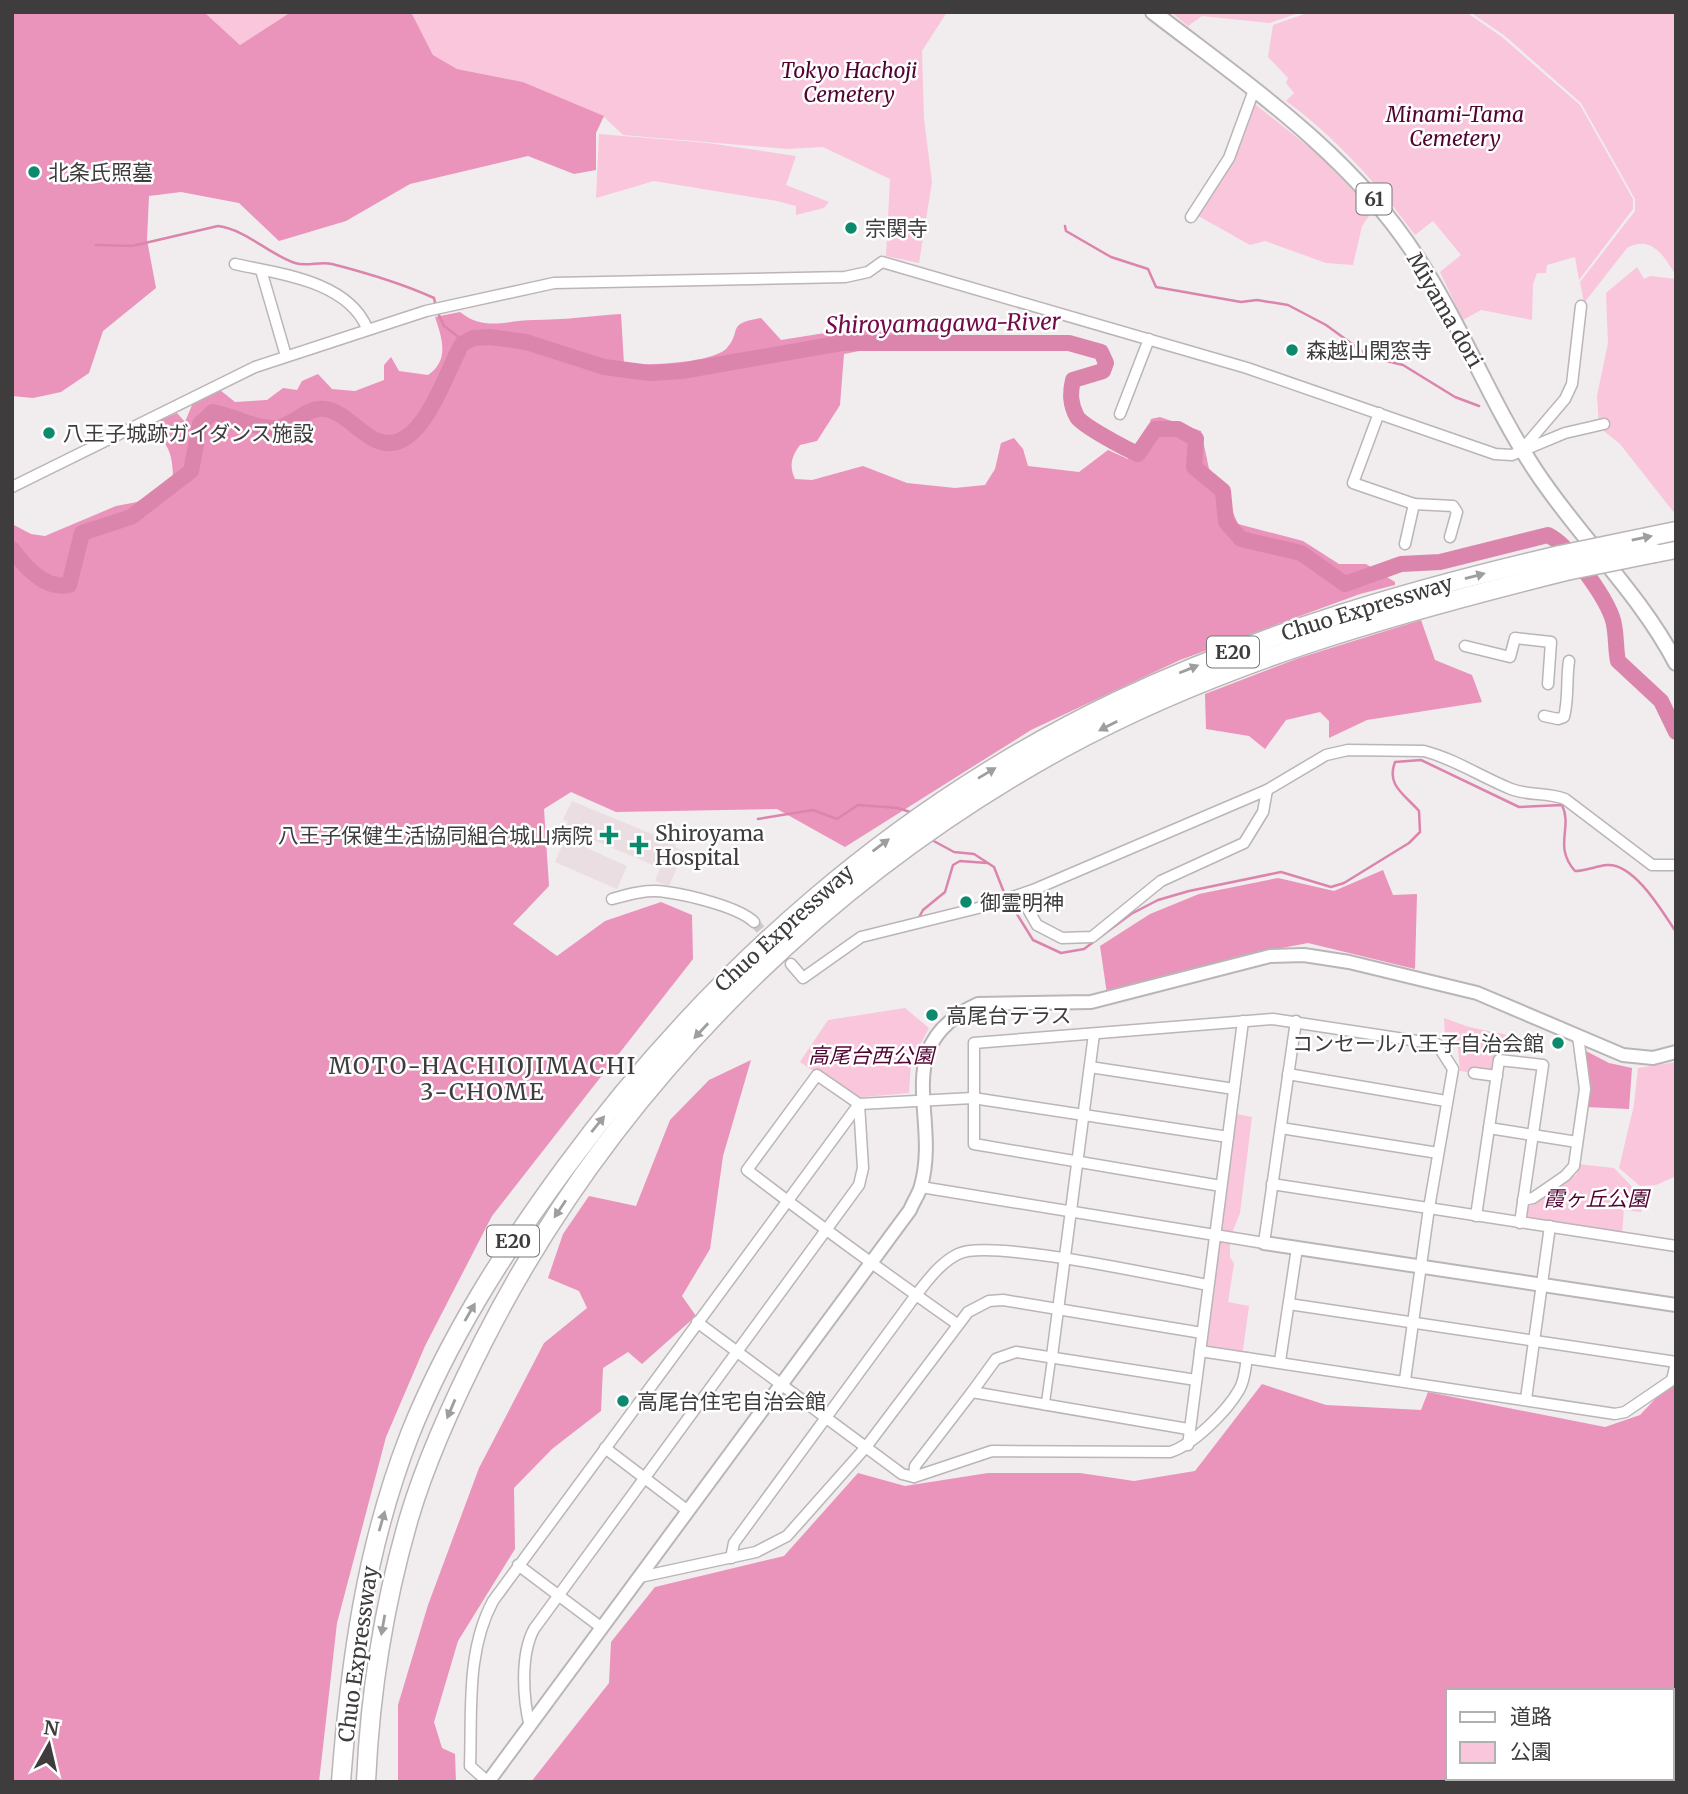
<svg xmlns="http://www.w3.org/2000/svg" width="1688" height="1794" viewBox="0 0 1688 1794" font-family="Merriweather,'Noto Sans JP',serif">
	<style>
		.built { fill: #ebdee3 }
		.green { fill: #f9c6dc }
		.forest { fill: #ea93bb; fill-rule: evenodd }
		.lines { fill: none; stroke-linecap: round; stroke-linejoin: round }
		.stream { stroke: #db85ad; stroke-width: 2.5 }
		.river { stroke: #db85ad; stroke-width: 16 }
		.minor-tunnel { stroke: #cdc9cb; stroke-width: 10; stroke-dasharray: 10 5; stroke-linecap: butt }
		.pedestrian-casing { stroke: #bab5b7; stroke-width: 10 }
		.minor-casing { stroke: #bab5b7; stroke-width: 13 }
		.tertiary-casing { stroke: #bab5b7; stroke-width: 16 }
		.primary-casing { stroke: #bab5b7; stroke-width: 18 }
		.motorway-casing { stroke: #bab5b7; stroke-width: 21 }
		.pedestrian { stroke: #fff; stroke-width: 7 }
		.minor { stroke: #fff; stroke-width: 10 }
		.tertiary { stroke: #fff; stroke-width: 12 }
		.primary { stroke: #fff; stroke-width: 14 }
		.motorway { stroke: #fff; stroke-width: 18 }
		.motorway-bridge-casing { stroke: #bab5b7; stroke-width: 21; stroke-linecap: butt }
		.motorway-bridge { stroke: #fff; stroke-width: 18 }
		.oneway { fill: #9e9e9e }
		.poi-dot { fill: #0c8a6d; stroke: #fff; stroke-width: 2.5 }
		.labels { text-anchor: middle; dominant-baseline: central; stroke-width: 5; stroke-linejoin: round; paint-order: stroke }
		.shield { fill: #fff; stroke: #787677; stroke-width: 2 }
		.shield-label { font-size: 19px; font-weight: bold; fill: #3e3c3d }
		.park-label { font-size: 21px; font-style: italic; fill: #510332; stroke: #fff }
		.poi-label { font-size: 21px; fill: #3e3c3d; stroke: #fff; text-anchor: start }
		.street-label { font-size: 21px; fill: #3e3c3d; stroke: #fff }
		.water-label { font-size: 23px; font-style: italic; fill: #730a49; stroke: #fff }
		.neighbourhood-label { font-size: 23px; letter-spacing: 2px; fill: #3e3c3d; stroke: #fff }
	</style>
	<rect width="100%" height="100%" fill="#f1ecee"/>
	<polygon class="built" points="572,801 676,844 675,847 684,851 669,886 655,881 660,868 584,836 580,845 627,866 617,889 555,862 565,839 574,843 578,835 565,829 568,822 563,819"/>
	<g class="green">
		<polygon points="204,12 291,12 240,45"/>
		<polygon points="411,12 947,12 922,51 924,119 932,182 919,263 886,256 890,179 823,147 787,149 623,135 603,116 523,82 457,69 433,55"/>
		<polygon points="1171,12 1302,12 1269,23 1202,16 1188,26"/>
		<path d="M 1310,12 L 1466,12 L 1502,37 L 1580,105 L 1633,199 L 1633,209 L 1579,280 L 1575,257 L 1547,265 L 1546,273 L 1537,273 L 1533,284 L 1532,320 L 1481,310 L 1463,320 L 1440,272 L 1461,255 L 1433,221 L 1415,235 C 1377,184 1337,138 1286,101 L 1294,93 L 1286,83 L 1288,78 L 1268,57 L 1273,25 Z"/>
		<path d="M 1470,12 L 1676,12 L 1676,276 C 1665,257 1652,234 1627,248 L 1584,303 L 1580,282 L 1635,211 L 1635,199 L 1581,103 L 1505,36 Z"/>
		<polygon points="1251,101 1319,155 1372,211 1362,226 1353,265 1326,263 1265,241 1250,245 1193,213 1229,158"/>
		<polygon points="599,134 708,143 796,156 786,185 829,202 824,208 796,215 796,206 777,201 654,181 596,198"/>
		<polygon points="1637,267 1644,279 1650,276 1676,279 1676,515 1620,444 1599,427 1597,396 1608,343 1606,293"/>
		<polygon points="905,1008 929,1028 911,1062 909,1093 853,1098 800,1062 828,1020"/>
		<polygon points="1444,1018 1469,1027 1508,1035 1497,1076 1460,1071 1458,1048 1445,1039"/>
		<polygon points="1676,1062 1676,1176 1656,1185 1640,1186 1619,1168 1634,1105 1638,1068"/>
		<polygon points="1231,1113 1252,1117 1240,1213 1230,1238 1230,1257 1234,1264 1228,1302 1249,1306 1242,1357 1200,1351"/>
		<polygon points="1578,1164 1614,1168 1643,1198 1641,1212 1624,1210 1622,1234 1528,1220 1526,1208 1577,1174"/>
	</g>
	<g class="forest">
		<polygon points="12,12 204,12 240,45 291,12 411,12 433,55 457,69 523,82 604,116 596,133 596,170 574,174 528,156 410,184 346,221 279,241 239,203 181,192 149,196 147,240 156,288 103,331 89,373 61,392 33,398 12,396"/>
		<path d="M 460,312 C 485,332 507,320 534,320 C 564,320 591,316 621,314 L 624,364 C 644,366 714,363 727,348 C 743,330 725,324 761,318 L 781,340 L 850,329 L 922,335 L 920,339 L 844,354 L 840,405 L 817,441 L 800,445 C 791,457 789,466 795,479 L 812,480 L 863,466 L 907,483 L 955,488 L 985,485 L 995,469 L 1001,443 L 1014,438 L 1023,449 L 1028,466 L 1079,472 L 1108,450 L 1128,459 L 1143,443 L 1151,419 L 1160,417 L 1201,431 L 1209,469 L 1219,480 L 1238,524 L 1303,541 L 1339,564 L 1366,564 L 1395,582 L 1395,585 L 1360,594 L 1180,660 L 1031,730 L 845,847 L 777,809 L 616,812 L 571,792 L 544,809 L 549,886 L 513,924 L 557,956 L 605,921 L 661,902 L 692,915 L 693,959 L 492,1216 L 425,1346 L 386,1437 L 337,1623 L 319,1782 L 12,1782 L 12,524 L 31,534 L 45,536 L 116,506 L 137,502 L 173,479 C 173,462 171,446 157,435 L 158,421 L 177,413 L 185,422 L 192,405 L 220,390 L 235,402 L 267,400 L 283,388 L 297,390 L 302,381 L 318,374 L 332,389 L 355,391 L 384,380 L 384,365 L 391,357 L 399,371 L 428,375 C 450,360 442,338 435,317 Z"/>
		<polygon points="1421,620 1435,660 1472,675 1482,702 1367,720 1329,738 1329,721 1320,712 1286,720 1265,749 1249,736 1206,729 1205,694 1299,658"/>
		<polygon points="1383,870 1393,895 1417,894 1415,969 1308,943 1239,956 1107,994 1100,946 1150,914 1199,894 1278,878 1334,891"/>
		<polygon points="1584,1050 1609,1063 1632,1068 1629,1109 1586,1107"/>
		<polygon points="751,1060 723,1156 710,1249 682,1296 696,1316 642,1364 628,1352 603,1368 601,1411 552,1449 514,1488 515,1549 458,1641 434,1722 442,1748 455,1754 456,1782 398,1782 398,1705 428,1605 479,1468 544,1343 587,1308 579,1291 548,1278 563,1234 589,1196 636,1206 670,1120 709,1080"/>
		<path d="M 1676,1377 L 1676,1782 L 531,1782 L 609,1683 L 611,1642 L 655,1587 L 784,1556 L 858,1473 L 905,1486 L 988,1473 L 1080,1473 L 1134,1481 L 1195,1471 L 1262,1384 L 1326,1405 L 1421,1410 L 1428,1392 L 1605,1427 L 1640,1415 ZM 1448,1691 L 1672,1691 L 1672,1778 L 1448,1778 Z"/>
	</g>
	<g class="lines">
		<g class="stream">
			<polyline points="1065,226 1066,231 1111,257 1148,269 1156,287 1241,302 1257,300 1288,305 1326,325 1370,357 1403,365 1455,397 1479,406"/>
			<path d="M 96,245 L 132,246 L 218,226 C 247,230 268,254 295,263 C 307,267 320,261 332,264 C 367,273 401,283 434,298 L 436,307"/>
			<polyline points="438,313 444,326 465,342"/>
			<polyline points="1552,530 1553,537"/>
			<polyline points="758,819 813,810 837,819 858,805 898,808 913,813"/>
			<path d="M 930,839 L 954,852 L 974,854 L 994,867 L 1005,895 L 1033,940 L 1061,953 L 1084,949 L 1131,914 L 1158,900 L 1189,891 L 1281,872 L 1331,887 L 1344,883 L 1409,843 L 1420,832 L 1419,811 C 1404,794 1386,785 1395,762 L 1421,760 L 1519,807 L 1562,805 C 1573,828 1553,846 1575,871 C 1586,871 1596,866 1607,865 C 1634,863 1662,911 1676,932"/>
			<polyline points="917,921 923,910 945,892 953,865 960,861 987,863"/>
		</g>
		<path class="river" d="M 12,549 C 25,567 45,590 69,585 L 82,533 L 131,517 L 191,471 L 200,424 L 213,412 C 234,416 255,429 275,428 C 293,427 305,407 324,409 C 345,411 359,434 378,441 C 422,458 447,368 462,344 L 473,338 L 490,337 L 526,342 L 604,367 L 650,373 L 682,371 L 842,343 L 1069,343 L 1101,352 L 1106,363 L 1103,371 L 1073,380 C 1070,393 1070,404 1077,417 C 1083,426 1126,449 1138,454 L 1155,429 L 1178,429 L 1196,439 L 1194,467 L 1223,491 L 1226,522 L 1241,539 L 1301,553 L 1345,584 L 1401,564 L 1440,562 L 1548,535 C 1569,545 1604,595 1612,617 C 1617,630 1615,647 1618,661 L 1661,701 L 1676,732"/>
		<polyline class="minor-tunnel" points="754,922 772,943"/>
		<g class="pedestrian-casing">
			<polyline id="pedestrian" points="1045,1406 1052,1356"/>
		</g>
		<g class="minor-casing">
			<g id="minor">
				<polyline points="1191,217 1229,158 1254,90"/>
				<path d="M 235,264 C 280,274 347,281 367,328"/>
				<polyline points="261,270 286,356"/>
				<polyline points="1379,413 1353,483 1414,504 1453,506 1457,512 1450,537"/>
				<polyline points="1120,414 1149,339"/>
				<polyline points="1525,446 1565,399 1572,384 1581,306"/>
				<polyline points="12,487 255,367 426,311 554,283 845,277 868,272 882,262 1247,368 1495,454 1512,455 1565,433 1604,424"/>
				<polyline points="1405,544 1414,504"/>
				<polyline points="1465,646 1510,657 1515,638 1551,642 1548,684"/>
				<path d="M 1544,716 L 1558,719 L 1564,717 C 1569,697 1566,681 1569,661"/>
				<polyline points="1020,895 1037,925 1062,938 1092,937 1161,881 1244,843 1263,812 1267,790"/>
				<path d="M 612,899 C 629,894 648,889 666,892 C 688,895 739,907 754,922"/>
				<path d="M 791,964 L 803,978 L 861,937 L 986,906 L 1033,890 L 1267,790 L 1326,755 L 1348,750 L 1424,751 C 1455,759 1481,777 1511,789 C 1529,796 1547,792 1565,799 L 1652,865 L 1676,865"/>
				<polyline points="1090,1067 1234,1089"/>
				<polyline points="1474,1073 1497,1076"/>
				<polyline points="1288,1074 1446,1101"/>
				<polyline points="1281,1128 1438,1153"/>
				<polyline points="1489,1128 1577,1142"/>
				<polyline points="1272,1184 1676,1246"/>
				<polyline points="1221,1186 974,1144 974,1043 1273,1019 1437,1044 1453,1069 1429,1208 1405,1380"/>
				<polyline points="921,1187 1264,1243 1296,1021"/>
				<polyline points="1523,1200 1533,1198 1565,1176 1574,1166 1585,1089 1578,1036"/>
				<polyline points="1476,1216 1499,1060 1543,1065 1520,1223"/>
				<polyline points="1289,1304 1676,1362"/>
				<path d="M 697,1322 L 902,1474 L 914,1477 L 992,1451 L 1170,1452 C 1193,1445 1227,1411 1239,1390 C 1245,1380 1245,1369 1247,1358"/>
				<polyline points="1200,1351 1615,1414 1625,1412 1672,1380 1676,1363"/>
				<polyline points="1052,1356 1094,1034"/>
				<polyline points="1280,1361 1297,1248"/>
				<polyline points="972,1392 996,1359 1016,1352 1196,1380"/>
				<polyline points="1526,1399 1550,1226"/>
				<polyline points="1188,1445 1243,1021"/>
				<polyline points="605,1448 688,1511"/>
				<polyline points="914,1477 915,1466 972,1392 1188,1429"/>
				<path d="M 731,1558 L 734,1543 L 916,1295 C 928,1280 940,1263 958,1254 C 990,1238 1164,1277 1208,1285"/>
				<polyline points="518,1565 602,1628"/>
				<polyline points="640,1577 756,1552 787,1536 866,1447 968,1312 989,1301 1003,1300 1202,1333"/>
				<path d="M 530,1727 C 523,1699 520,1655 534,1629 L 859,1185 L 863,1168 L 859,1104 L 817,1075 L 747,1170 C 816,1223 886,1274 957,1324"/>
				<path d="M 488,1782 L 470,1766 C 472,1711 466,1651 493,1601 L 859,1104 L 973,1098 L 1228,1137"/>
			</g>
		</g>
		<g class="tertiary-casing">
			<g id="tertiary">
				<polyline points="1264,1243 1676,1305"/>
				<path d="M 488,1782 L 910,1210 C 913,1202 919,1194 921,1186 C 941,1115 887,1046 978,1004 L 1091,1002 L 1270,956 L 1304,955 L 1349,962 L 1477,993 L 1623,1055 L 1653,1058 L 1676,1052"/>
			</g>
		</g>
		<g class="primary-casing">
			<path id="primary" d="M 1153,12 C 1248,85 1350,154 1416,256 C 1461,324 1490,402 1535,470 C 1578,536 1639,592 1676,663"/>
		</g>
		<g class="motorway-casing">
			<g id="motorway">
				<polyline points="1655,553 1676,549"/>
				<path d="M 341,1782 C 350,1663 366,1546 410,1434 C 448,1339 504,1251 565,1168 C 710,971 895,807 1117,701 C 1258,634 1409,590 1560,555"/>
				<path d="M 366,1782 C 370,1692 384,1604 409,1518 C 427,1457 455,1397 484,1340 C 611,1090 818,883 1063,748 C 1221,662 1393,614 1566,571"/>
			</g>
		</g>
		<use href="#pedestrian" class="pedestrian"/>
		<use href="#minor" class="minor"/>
		<use href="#tertiary" class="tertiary"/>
		<use href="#primary" class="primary"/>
		<use href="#motorway" class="motorway"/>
		<g class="motorway-bridge-casing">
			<g id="motorway-bridge">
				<polyline points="1560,555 1676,531"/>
				<polyline points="1566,571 1655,553"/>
			</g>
		</g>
		<use href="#motorway-bridge" class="motorway-bridge"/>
	</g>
	<defs><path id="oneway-solid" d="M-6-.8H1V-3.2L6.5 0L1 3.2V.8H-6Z" transform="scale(1.75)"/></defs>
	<g class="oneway">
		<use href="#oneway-solid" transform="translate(1642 538) rotate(-12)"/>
		<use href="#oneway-solid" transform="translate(1475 576) rotate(-15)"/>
		<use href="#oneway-solid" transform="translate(1189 669) rotate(-22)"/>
		<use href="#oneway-solid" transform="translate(1108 726) rotate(153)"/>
		<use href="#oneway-solid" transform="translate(987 773) rotate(-31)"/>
		<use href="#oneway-solid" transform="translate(881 845) rotate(-37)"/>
		<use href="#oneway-solid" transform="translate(701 1031) rotate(133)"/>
		<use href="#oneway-solid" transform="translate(598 1124) rotate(-51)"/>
		<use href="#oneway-solid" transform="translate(560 1209) rotate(124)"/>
		<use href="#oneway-solid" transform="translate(470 1312) rotate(-60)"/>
		<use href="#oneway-solid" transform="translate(451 1409) rotate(113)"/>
		<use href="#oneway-solid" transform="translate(382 1521) rotate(-74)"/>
		<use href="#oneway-solid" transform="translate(383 1625) rotate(100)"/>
	</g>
	<g class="poi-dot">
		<circle cx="34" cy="172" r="7"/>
		<circle cx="851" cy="228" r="7"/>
		<circle cx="1292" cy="350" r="7"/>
		<circle cx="49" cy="433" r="7"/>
		<path d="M605.5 824.5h7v7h7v7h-7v7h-7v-7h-7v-7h7z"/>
		<path d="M635.5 834.5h7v7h7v7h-7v7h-7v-7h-7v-7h7z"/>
		<circle cx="966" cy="902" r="7"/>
		<circle cx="932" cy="1015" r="7"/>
		<circle cx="1558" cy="1043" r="7"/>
		<circle cx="623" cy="1401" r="7"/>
	</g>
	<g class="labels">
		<g class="shield">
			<rect x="1356.5" y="183.5" width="35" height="31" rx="5"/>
			<rect x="1207" y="636.5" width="52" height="31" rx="5"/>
			<rect x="487" y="1225.5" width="52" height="31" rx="5"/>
		</g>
		<g class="shield-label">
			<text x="1374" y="199">61</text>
			<text x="1233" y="652">E20</text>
			<text x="513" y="1241">E20</text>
		</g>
		<g class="park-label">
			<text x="849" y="70">Tokyo Hachoji<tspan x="849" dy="24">Cemetery</tspan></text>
			<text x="1455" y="114">Minami-Tama<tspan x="1455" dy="24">Cemetery</tspan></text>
			<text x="871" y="1055">高尾台西公園</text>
			<text x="1596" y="1198">霞ヶ丘公園</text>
		</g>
		<g class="poi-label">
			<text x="48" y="172">北条氏照墓</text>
			<text x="865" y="228">宗関寺</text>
			<text x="1306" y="350">森越山閑窓寺</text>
			<text x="63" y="433">八王子城跡ガイダンス施設</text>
			<text x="655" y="833">Shiroyama<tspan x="655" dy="24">Hospital</tspan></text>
			<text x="593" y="835" text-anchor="end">八王子保健生活協同組合城山病院</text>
			<text x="980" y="902">御霊明神</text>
			<text x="946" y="1015">高尾台テラス</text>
			<text x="1544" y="1043" text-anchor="end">コンセール八王子自治会館</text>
			<text x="637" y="1401">高尾台住宅自治会館</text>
		</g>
		<g class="street-label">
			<text transform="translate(1445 310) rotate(60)">Miyama dori</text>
			<text transform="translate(1367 608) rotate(-17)">Chuo Expressway</text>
			<text transform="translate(784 928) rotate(-42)">Chuo Expressway</text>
			<text transform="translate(358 1654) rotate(-82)">Chuo Expressway</text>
		</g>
		<g class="water-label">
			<text transform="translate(943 323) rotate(-1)">Shiroyamagawa-River</text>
		</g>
		<g class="neighbourhood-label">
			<text x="483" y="1065">MOTO-HACHIOJIMACHI<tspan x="483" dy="26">3-CHOME</tspan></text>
		</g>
	</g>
	<rect width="1688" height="1794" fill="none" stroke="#3e3c3d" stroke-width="28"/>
	<rect x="1446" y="1689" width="228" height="91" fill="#ffffff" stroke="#b2b1b1" stroke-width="2"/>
	<rect x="1460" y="1712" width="35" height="10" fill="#ffffff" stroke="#b2b1b1" stroke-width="2"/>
	<text x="1510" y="1724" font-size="21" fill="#3e3c3d">道路</text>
	<rect x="1460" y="1742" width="35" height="21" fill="#f9c6dc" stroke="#b2b1b1" stroke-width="2"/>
	<text x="1510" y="1759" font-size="21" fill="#3e3c3d">公園</text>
	<g transform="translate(49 1745) rotate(8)" stroke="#ffffff" stroke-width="5" paint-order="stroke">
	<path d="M0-5L12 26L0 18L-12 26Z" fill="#3e3c3d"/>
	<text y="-10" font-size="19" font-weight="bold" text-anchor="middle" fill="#3e3c3d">N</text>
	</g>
</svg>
